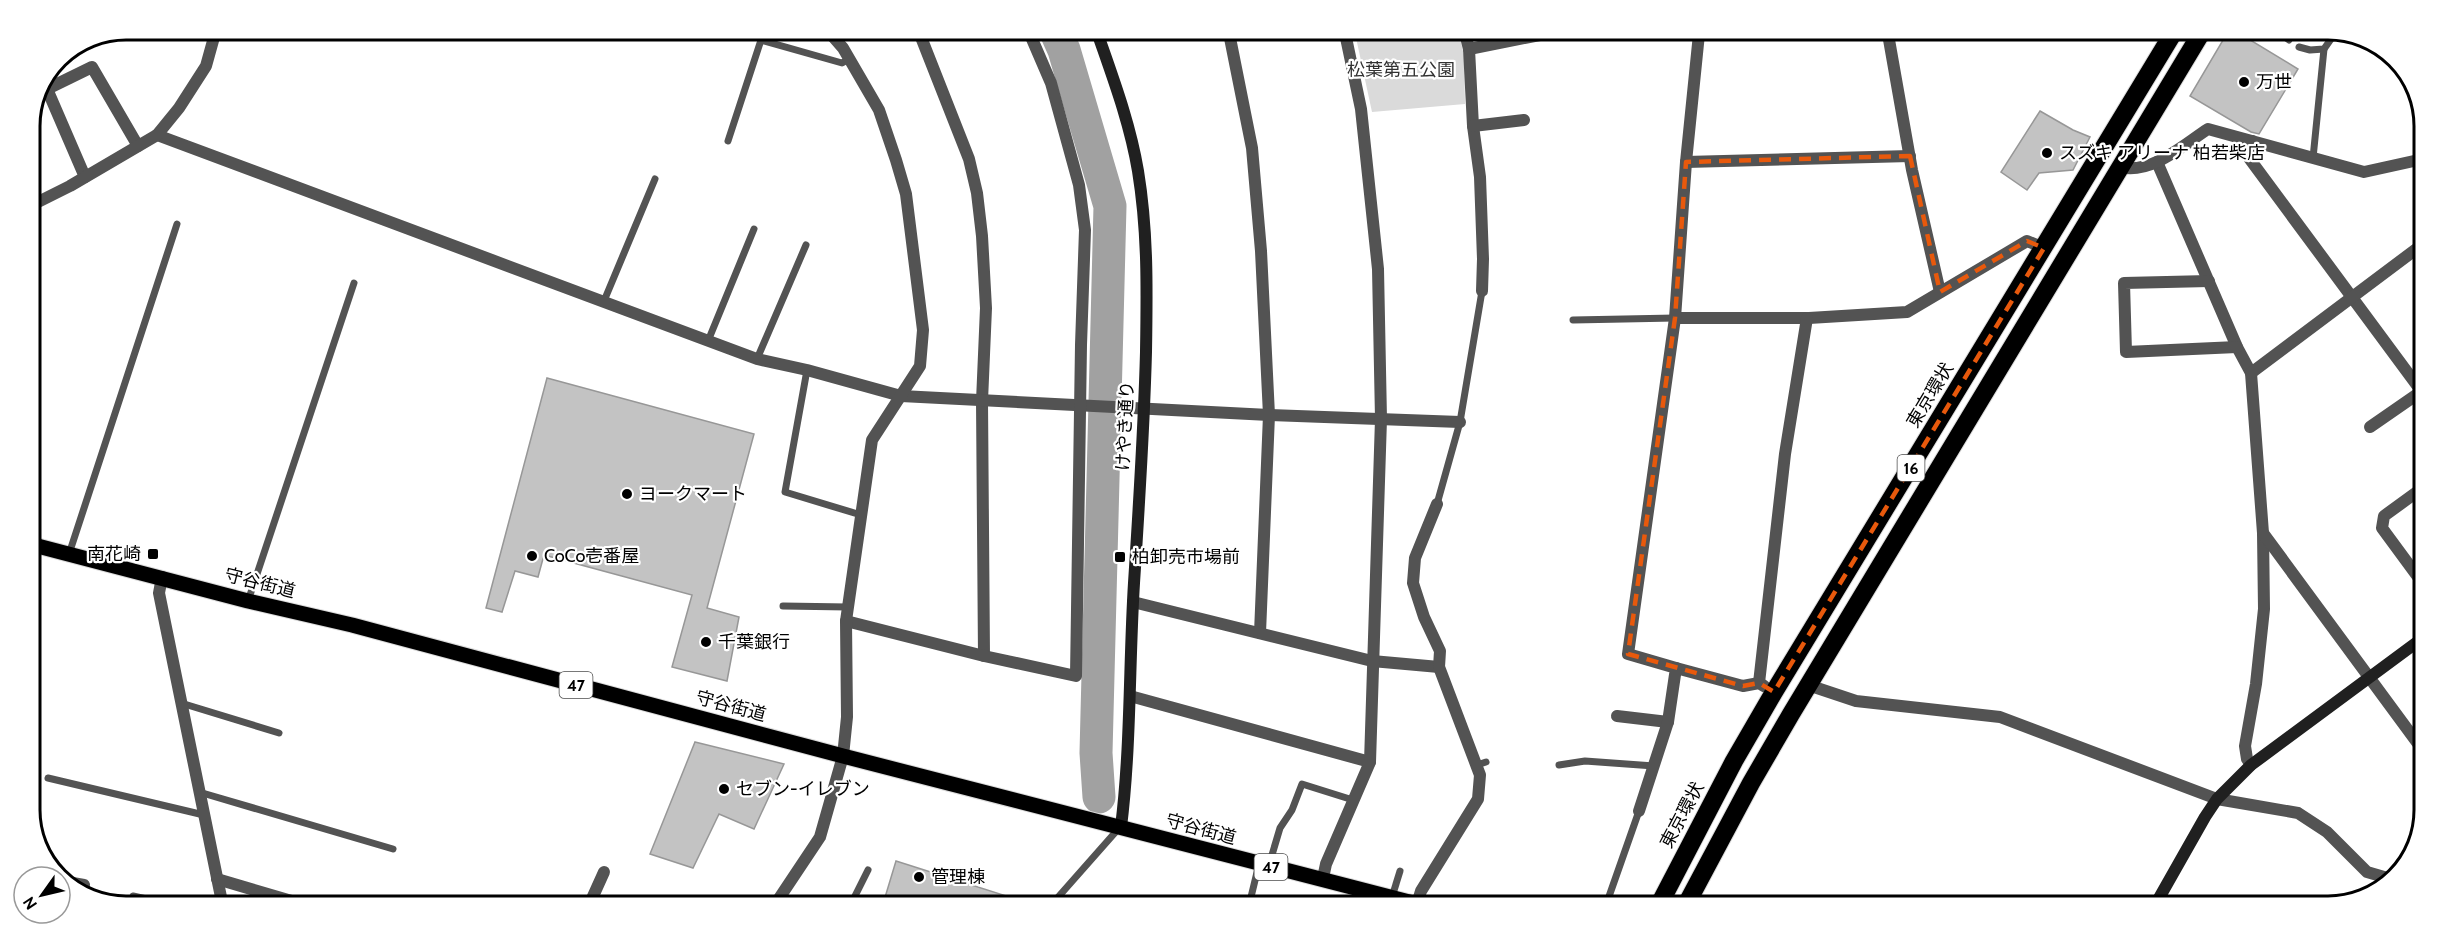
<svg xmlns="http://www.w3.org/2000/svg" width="2454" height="937" viewBox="0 0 2454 937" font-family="Cabin,'Noto Sans JP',sans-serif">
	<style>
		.green { fill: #dadada }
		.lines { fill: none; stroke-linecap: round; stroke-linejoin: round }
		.river { stroke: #a1a1a1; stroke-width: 33 }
		.building { fill: #c3c3c3; stroke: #979797; stroke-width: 1.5 }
		.primary-casing { stroke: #dbdbdb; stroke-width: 17 }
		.highway-casing { stroke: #dbdbdb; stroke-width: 20 }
		.lane { stroke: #535353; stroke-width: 7 }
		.street { stroke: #535353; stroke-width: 12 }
		.secondary { stroke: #202020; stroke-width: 12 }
		.primary { stroke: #000; stroke-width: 15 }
		.highway { stroke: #000; stroke-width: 18 }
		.marked { fill: none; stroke: #e8590c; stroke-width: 4.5; stroke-dasharray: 12 8; stroke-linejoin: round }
		.poi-dot { fill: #000; stroke: #fff; stroke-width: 2 }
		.labels { text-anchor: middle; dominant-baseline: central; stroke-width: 4.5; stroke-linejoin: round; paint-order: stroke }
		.shield { fill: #fff; stroke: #4c4c4c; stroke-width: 1.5 }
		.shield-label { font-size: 16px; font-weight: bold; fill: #000 }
		.park-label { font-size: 18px; fill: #313131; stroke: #fff }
		.poi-label { font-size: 18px; fill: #000; stroke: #fff; text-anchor: start }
		.street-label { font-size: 18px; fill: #000; stroke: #fff }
		.rim { fill: none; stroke: #000; stroke-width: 3 }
	</style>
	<rect width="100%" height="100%" fill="#fff"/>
	<polygon class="green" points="1355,33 1459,33 1464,56 1465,104 1372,112"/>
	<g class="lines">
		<polyline class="river" points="1056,32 1064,50 1110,206 1096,753 1099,797"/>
	</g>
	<g class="building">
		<polygon points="2226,35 2242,35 2298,69 2259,134 2251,132 2190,96"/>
		<polygon points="2040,111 2073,130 2090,137 2073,170 2039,173 2027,190 2001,172"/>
		<polygon points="547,378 754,434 707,608 739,617 727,681 672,667 692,595 544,555 538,577 515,571 502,612 486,608"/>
		<polygon points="695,742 784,764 754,829 719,814 693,868 650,854"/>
		<polygon points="896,861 1022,901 1022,904 883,904"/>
	</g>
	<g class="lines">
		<g class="primary-casing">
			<polyline id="primary" points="30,544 248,601 352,625 843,756 1421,905"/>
		</g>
		<g class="highway-casing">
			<g id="highway">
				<polyline points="1659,905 1734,761 1774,692 2172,35"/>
				<polyline points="1686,905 1751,783 1791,714 2200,35"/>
			</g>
		</g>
		<g class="lane">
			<polyline points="2282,35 2289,40"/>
			<polyline points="2299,47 2310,50 2324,49 2331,39 2330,35"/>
			<polyline points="728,141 761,40 842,63 849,59"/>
			<polyline points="2313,158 2324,49"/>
			<polyline points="604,301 655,179"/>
			<polyline points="1573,320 1675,318"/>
			<polyline points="708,341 754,229"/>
			<polyline points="757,359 806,245"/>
			<polyline points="807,370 785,492 861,515"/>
			<polyline points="1437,504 1460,422 1482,291"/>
			<polyline points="69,554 177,224"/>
			<polyline points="248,601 354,283"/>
			<polyline points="783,606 848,607"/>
			<polyline points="181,703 279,733"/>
			<polyline points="1477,765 1486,762"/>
			<polyline points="1559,765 1585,761 1654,766"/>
			<polyline points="48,778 204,815"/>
			<polyline points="199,792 393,849"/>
			<polyline points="1269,865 1280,828 1292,810 1302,784 1353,800"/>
			<polyline points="133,896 160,902"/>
			<polyline points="1251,897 1259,864"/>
			<polyline points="1392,897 1400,871"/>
			<polyline points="851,904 868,870"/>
			<polyline points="1052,904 1120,827"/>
			<polyline points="1606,905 1639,811"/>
		</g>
		<g class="street">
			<polyline points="919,32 969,159 977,193 982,236 986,308 982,401 984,656"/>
			<polyline points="1229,33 1252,148 1261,251 1269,415 1260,633"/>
			<polyline points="1465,33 1469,49 1473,126 1480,177 1483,259 1482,291"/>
			<polyline points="1888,34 1912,170 1940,292"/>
			<polyline points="1469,49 1550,33"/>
			<polyline points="1473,126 1524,120"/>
			<polyline points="157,135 757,359 807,370 901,396 1269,415 1460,422"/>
			<polyline points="2252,141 2249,158 2422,392"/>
			<polyline points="1686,162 1910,156"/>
			<polyline points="2157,162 2237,347 2251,373 2263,533 2264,609 2256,684 2245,746 2247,759 2251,765"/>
			<path d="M 2120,167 C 2151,175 2183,145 2208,129 L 2364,172 L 2423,159"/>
			<polyline points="85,177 47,89 92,67 138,146"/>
			<polyline points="30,206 70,186 157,135 179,108 206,66 216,30"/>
			<polyline points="2209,281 2124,283 2126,352 2237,347"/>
			<polyline points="1675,318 1809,318 1907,312 2027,241 2044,248"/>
			<polyline points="2251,373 2423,244"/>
			<polyline points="2370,427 2422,391"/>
			<polyline points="2263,533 2419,745"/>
			<polyline points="162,577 159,593 222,902"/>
			<polyline points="2421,581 2382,528 2384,516 2421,489"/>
			<polyline points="1133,602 1372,661 1439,667"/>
			<polyline points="846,621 984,656 1076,676 1081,345 1085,230 1079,185 1051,83 1029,32"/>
			<polyline points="1676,668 1743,686 1759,683 1764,686"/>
			<polyline points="1759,683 1785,454 1807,318"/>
			<polyline points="1808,685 1856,701 2000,717 2217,799 2298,813 2327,832 2367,872 2391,879"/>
			<polyline points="1130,696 1370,762"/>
			<polyline points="1617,716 1668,722"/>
			<polyline points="1639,811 1668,722 1676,668 1628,654 1675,318 1686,162 1699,34"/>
			<polyline points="1323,878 1326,864 1370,762 1381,419 1378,269 1361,109 1345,33"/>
			<polyline points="217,879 295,902"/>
			<polyline points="67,882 84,885"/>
			<polyline points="590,903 604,872"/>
			<polyline points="776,903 820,837 843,756 847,717 846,621 872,440 920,366 923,330 906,194 896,160 879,110 843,48 829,32"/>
			<polyline points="1417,904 1421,891 1478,799 1480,775 1439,667 1440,651 1424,617 1413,583 1415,558 1437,504"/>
			<polyline points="1365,905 1370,891"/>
		</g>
		<g class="secondary">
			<path d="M 1097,32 C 1113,78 1130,123 1138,171 C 1148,232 1147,291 1146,352 C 1144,429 1139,506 1134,583 C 1129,664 1131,746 1121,827"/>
			<polyline points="2154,907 2205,817 2217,799 2251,765 2420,640"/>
		</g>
		<use href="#primary" class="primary"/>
		<use href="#highway" class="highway"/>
	</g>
	<path class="marked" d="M 1910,156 L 1940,292 L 2027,241 L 2044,248 L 1774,692 L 1759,683 L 1743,686 L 1628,654 L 1675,318 L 1686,162 Z"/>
	<g class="poi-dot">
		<circle cx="2244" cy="82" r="6"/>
		<circle cx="2047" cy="153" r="6"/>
		<circle cx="627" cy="494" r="6"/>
		<rect x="147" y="548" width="12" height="12" rx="3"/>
		<circle cx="532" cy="556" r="6"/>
		<rect x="1114" y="551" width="12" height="12" rx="3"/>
		<circle cx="706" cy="642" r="6"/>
		<circle cx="724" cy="789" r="6"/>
		<circle cx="919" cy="877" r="6"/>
	</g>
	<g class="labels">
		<g class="shield">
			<rect x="1897.5" y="455" width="27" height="26" rx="4.5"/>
			<rect x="559.5" y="672" width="33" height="26" rx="4.5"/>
			<rect x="1254.5" y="854" width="33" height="26" rx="4.5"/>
		</g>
		<g class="shield-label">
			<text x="1911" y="468">16</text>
			<text x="576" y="685">47</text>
			<text x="1271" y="867">47</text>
		</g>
		<g class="park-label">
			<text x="1401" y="70">松葉第五公園</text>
		</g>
		<g class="poi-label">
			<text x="2256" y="82">万世</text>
			<text x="2059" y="153">スズキ アリーナ 柏若柴店</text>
			<text x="639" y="494">ヨークマート</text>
			<text x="141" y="554" text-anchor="end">南花崎</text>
			<text x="544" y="556">CoCo壱番屋</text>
			<text x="1132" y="557">柏卸売市場前</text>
			<text x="718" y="642">千葉銀行</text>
			<text x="736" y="789">セブン-イレブン</text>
			<text x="931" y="877">管理棟</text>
		</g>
		<g class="street-label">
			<text transform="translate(1930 395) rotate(-59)">東京環状</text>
			<text transform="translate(1125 426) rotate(-87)">けやき通り</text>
			<text transform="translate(260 583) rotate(14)">守谷街道</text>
			<text transform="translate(731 706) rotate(15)">守谷街道</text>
			<text transform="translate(1682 815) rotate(-62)">東京環状</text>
			<text transform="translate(1201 829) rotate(15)">守谷街道</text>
		</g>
	</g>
	<path d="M0 0H2454V937H0ZM126 40H2328A86 86 0 0 1 2414 126V810A86 86 0 0 1 2328 896H126A86 86 0 0 1 40 810V126A86 86 0 0 1 126 40Z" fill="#fff" fill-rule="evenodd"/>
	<path class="rim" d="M126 40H2328A86 86 0 0 1 2414 126V810A86 86 0 0 1 2328 896H126A86 86 0 0 1 40 810V126A86 86 0 0 1 126 40Z"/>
	<g transform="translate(42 895) rotate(236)"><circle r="28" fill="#ffffff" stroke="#999999" stroke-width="1.5"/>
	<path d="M0-4.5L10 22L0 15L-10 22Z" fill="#000000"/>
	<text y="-9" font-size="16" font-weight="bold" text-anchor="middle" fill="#000000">N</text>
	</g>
</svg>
